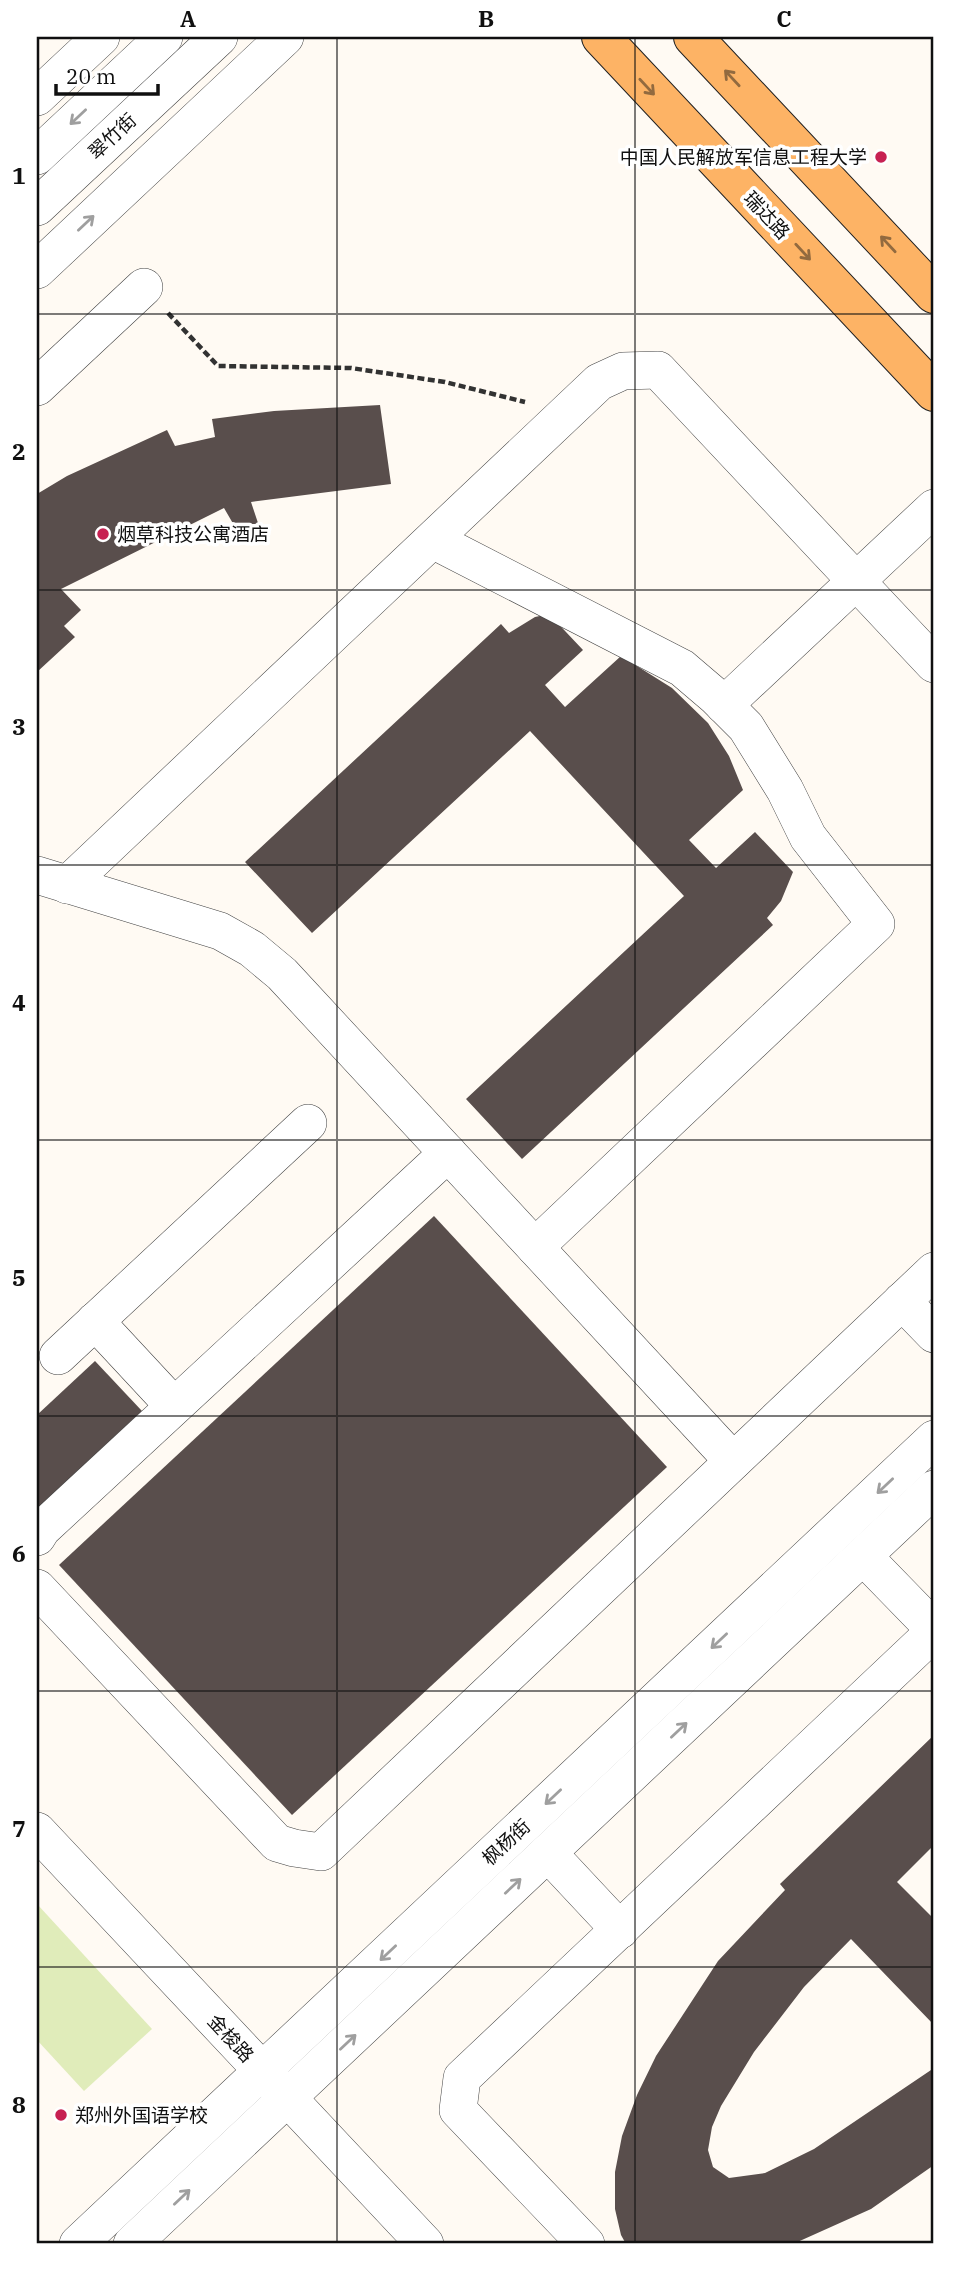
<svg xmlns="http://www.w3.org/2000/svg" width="971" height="2281" viewBox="0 0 971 2281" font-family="'IBM Plex Serif','Noto Sans SC',serif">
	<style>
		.green { fill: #e0ecba }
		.building { fill: #594e4c }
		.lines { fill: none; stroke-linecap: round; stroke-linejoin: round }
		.minor-casing { stroke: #434343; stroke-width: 38 }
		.major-casing { stroke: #212121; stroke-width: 40 }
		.path { stroke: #323232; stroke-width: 4.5; stroke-dasharray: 7 3.5; stroke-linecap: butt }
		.minor { stroke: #fff; stroke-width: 37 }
		.major { stroke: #fdb365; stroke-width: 38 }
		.oneway { stroke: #926a3f }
		.oneway2 { stroke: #9f9f9f }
		.grid { fill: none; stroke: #101010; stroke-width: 2; stroke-opacity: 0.55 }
		.poi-dot { fill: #c72152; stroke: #fff; stroke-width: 2.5 }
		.labels { text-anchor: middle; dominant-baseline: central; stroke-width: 7; stroke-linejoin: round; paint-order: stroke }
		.street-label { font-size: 19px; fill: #101010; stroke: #fff }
		.poi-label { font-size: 19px; fill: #101010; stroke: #fff; text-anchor: start }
		.neatline { fill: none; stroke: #101010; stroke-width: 2.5 }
		.grid-label { font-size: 23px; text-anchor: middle; font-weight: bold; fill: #101010 }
	</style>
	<rect width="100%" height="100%" fill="#fffaf3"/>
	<polygon class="green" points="37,1904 152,2029 84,2091 37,2040"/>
	<g class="building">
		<polygon points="380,405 391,484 251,502 260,529 242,539 224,508 61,589 81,610 64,626 75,637 37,672 37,494 67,476 167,430 175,446 215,437 212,419 274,411"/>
		<polygon points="549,614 583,650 545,685 565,707 621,656 672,688 708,723 729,756 743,790 689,840 716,868 755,832 793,872 781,901 767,918 773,925 522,1159 466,1099 684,896 530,731 312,933 245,862 501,624 509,633 535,617"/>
		<polygon points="434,1216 667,1467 292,1815 59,1565"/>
		<polygon points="95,1361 142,1411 37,1509 37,1415"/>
		<polygon points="934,1735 934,1845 897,1882 934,1919 934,2025 851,1939 804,1987 754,2052 721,2106 712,2127 708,2150 713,2167 729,2178 765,2173 814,2149 934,2068 934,2165 871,2209 793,2244 626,2244 621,2235 615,2209 615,2172 622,2136 637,2095 656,2056 718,1961 785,1890 780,1884"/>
	</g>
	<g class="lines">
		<g class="minor-casing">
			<g id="minor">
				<polyline points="37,97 101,37"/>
				<polyline points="37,156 164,37"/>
				<polyline points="37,207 219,37"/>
				<polyline points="37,270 285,37"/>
				<polyline points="37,387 144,287"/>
				<polyline points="433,540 682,668 716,697 746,727 785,790 808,837 876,924 535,1247"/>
				<polyline points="724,705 934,508"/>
				<polyline points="37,875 220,931 252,949 282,974 733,1461"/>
				<polyline points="67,885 599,382 623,371 658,370 934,664"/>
				<polyline points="902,1301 934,1334"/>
				<polyline points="95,1321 174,1406"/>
				<polyline points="58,1356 308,1123"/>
				<polyline points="37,1537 42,1529 448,1153"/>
				<polyline points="863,1556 934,1629"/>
				<polyline points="37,1588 277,1843 294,1848 321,1852 934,1271"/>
				<polyline points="37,1831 425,2244"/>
				<polyline points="548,1853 620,1930"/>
				<polyline points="78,2244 934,1439"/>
				<polyline points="132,2244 934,1489"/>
				<polyline points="586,2244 458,2110 462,2078 934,1632"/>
			</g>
		</g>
		<g class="major-casing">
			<g id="major">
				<polyline points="601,37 934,392"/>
				<polyline points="693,37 934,294"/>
			</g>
		</g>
		<polyline class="path" points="168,313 218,366 351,368 445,382 525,402"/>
		<use href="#minor" class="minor"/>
		<use href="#major" class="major"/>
	</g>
	<defs><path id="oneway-shaft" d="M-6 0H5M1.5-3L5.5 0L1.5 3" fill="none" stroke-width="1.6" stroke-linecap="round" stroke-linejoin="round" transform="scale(1.75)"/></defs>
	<g class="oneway">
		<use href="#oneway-shaft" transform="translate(732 78) rotate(-133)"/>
		<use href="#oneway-shaft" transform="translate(647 87) rotate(47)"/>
		<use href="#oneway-shaft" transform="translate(888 244) rotate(-133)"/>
		<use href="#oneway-shaft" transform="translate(803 252) rotate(47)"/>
	</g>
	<g class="oneway2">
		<use href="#oneway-shaft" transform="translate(78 117) rotate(137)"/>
		<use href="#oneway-shaft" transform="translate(86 223) rotate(-43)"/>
		<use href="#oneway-shaft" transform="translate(885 1486) rotate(137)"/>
		<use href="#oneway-shaft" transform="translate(719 1641) rotate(137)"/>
		<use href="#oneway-shaft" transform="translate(679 1730) rotate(-43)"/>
		<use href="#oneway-shaft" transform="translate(553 1797) rotate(137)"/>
		<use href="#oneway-shaft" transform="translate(513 1886) rotate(-43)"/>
		<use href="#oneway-shaft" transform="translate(388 1953) rotate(137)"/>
		<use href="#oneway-shaft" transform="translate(348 2042) rotate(-43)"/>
		<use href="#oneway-shaft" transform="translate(182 2197) rotate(-43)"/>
	</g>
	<path class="grid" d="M 337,37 L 337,2244M 635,37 L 635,2244M 37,314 L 934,314M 37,590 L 934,590M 37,865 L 934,865M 37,1140 L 934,1140M 37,1416 L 934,1416M 37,1691 L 934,1691M 37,1967 L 934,1967"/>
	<g class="poi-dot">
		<circle cx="881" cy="157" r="7"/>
		<circle cx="103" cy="534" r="7"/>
		<circle cx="61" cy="2115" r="7"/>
	</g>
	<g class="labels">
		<g class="street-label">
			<text transform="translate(112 136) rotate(-43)">翠竹街</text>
			<text transform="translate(767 215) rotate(47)">瑞达路</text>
			<text transform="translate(506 1842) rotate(-43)">枫杨街</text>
			<text transform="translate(231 2038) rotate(47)">金梭路</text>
		</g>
		<g class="poi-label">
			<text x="867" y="157" text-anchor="end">中国人民解放军信息工程大学</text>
			<text x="117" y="534">烟草科技公寓酒店</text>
			<text x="75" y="2115">郑州外国语学校</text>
		</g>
	</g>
	<rect width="971" height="2281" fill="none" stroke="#ffffff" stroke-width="77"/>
	<path d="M56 84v10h102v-10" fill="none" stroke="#101010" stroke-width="3.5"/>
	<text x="66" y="84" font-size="21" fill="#101010" stroke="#ffffff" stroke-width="5" paint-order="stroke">20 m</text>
	<rect x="38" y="38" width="894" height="2204" class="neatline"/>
	<g class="grid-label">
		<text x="188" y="27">A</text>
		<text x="486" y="27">B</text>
		<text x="784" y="27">C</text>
		<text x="19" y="184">1</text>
		<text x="19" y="460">2</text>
		<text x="19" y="735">3</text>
		<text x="19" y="1011">4</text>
		<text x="19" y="1286">5</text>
		<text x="19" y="1562">6</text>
		<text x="19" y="1837">7</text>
		<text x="19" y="2113">8</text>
	</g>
</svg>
